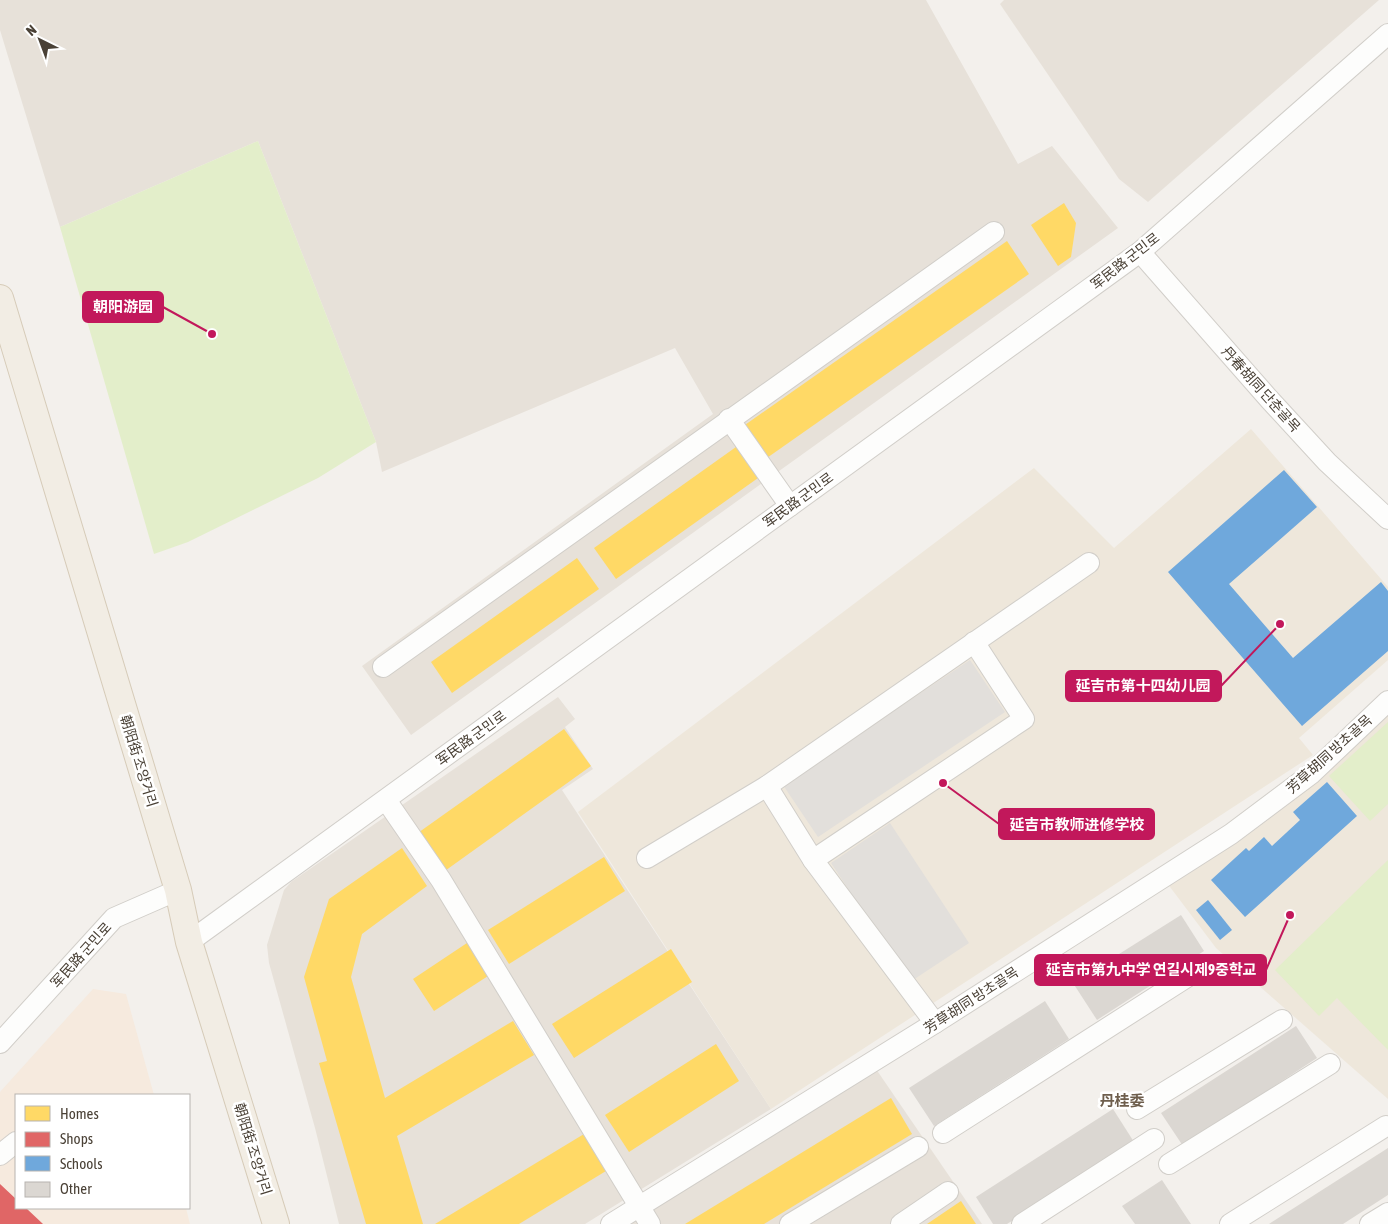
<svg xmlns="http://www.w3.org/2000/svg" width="1388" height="1224" viewBox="0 0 1388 1224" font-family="'Asap Condensed','Noto Sans SC','Noto Sans KR',sans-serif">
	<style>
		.residential { fill: #e7e1d9 }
		.commercial { fill: #f6eade }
		.education { fill: #eee7db }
		.green { fill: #e3eeca }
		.parking { fill: #e2dfdb }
		.homes { fill: #ffd966 }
		.shops { fill: #e06666 }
		.schools { fill: #6fa8dc }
		.building { fill: #dbd7d2 }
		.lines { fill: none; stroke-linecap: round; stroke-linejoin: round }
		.minor-casing { stroke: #d1cec9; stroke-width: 22 }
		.major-casing { stroke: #d6cbb8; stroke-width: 28 }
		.minor { stroke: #fdfdfc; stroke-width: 20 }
		.major { stroke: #f2ede4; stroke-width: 26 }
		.labels { text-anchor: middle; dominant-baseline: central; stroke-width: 5; stroke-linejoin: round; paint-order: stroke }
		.street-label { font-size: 14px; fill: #4a4136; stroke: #fff }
		.neighbourhood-label { font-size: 15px; font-weight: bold; fill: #6e5e4d; stroke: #fff }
		.leader { fill: none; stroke: #c2185b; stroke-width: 2 }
		.callout-dot { fill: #c2185b; stroke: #fff; stroke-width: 2 }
		.callout { fill: #c2185b; stroke: #c2185b; stroke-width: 2 }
		.callout-label { font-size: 15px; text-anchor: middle; font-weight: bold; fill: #fff }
	</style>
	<rect width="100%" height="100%" fill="#f3f0ec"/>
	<g class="residential">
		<polygon points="0,0 926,0 1018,164 1052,146 1118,228 411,735 362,666 713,414 675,348 382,472 376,442 258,141 60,227 0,30"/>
		<polygon points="1004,0 1379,0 1148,202 1119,179 1000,4"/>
		<polygon points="558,697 575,719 565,727 593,769 562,790 771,1109 585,1224 339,1224 315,1128 269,963 267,945 284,890 291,882"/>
		<polygon points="876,1069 982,1224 627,1224"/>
	</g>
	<polygon class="commercial" points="93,989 126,994 154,1095 16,1095 16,1208 186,1208 190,1224 0,1224 0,1092"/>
	<g class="education">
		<polygon points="1251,429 1388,587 1388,660 1299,738 1313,755 771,1109 578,812 1034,468 1114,548"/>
		<polygon points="1388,713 1388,1099 1216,948 1167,883"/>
	</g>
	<g class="green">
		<polygon points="258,141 376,442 318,478 188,542 154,554 60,227"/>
		<polygon points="1388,722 1388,804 1370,821 1329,776"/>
		<polygon points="1388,860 1388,1050 1337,998 1319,1016 1275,970"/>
	</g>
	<g class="parking">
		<polygon points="970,660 1005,712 818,837 783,785"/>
		<polygon points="890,823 969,943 910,982 831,863"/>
	</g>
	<g class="homes">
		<polygon points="1064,203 1076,223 1071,257 1058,266 1031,225"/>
		<polygon points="1007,241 1029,274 764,460 742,427"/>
		<polygon points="736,447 758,478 616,579 594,548"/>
		<polygon points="577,558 599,589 452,693 431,662"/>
		<polygon points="564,729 591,766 442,873 415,835"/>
		<polygon points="402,848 427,886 362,934 351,977 385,1098 513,1021 534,1055 397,1136 423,1224 366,1224 319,1063 327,1061 304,977 329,899"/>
		<polygon points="604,857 625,891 509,964 488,930"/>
		<polygon points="467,943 488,976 434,1011 413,979"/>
		<polygon points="671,949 692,982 574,1058 552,1024"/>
		<polygon points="716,1044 739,1081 629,1152 605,1115"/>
		<polygon points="891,1098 912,1134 764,1224 685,1224"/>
		<polygon points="584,1134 606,1171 519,1224 435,1224"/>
		<polygon points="961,1201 976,1224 927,1224"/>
	</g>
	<polygon class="shops" points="0,1184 16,1199 16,1208 26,1208 43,1224 0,1224"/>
	<g class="schools">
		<polygon points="1284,470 1317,507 1229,584 1293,658 1381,582 1388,591 1388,651 1302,726 1168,572"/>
		<polygon points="1327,782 1357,816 1245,917 1211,880 1246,848 1249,851 1264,837 1272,846 1300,820 1293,812"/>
		<polygon points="1208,900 1232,930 1220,940 1196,910"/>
	</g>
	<g class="building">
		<polygon points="1181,915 1204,951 1097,1020 1073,983"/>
		<polygon points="1045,1001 1069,1039 934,1126 909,1088"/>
		<polygon points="1296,1026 1317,1058 1183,1146 1161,1113"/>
		<polygon points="1113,1109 1134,1142 1007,1224 993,1224 976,1197"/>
		<polygon points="1388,1148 1388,1195 1343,1224 1269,1224"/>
		<polygon points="1162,1180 1181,1209 1191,1224 1135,1224 1122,1206"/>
	</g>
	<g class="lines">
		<g class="minor-casing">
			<g id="minor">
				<polyline points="1140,252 1269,399 1327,462 1388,519"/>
				<polyline points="729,419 790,506"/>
				<polyline points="383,667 994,232"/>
				<polyline points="767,786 813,860 935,1023"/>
				<polyline points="386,800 441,880 650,1224"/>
				<polyline points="647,858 767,786 1089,563"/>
				<polyline points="813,860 1024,719 974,642"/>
				<polyline points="189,942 1140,252 1388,34"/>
				<polyline points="0,1043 114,918 178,890"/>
				<polyline points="1137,1109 1282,1020"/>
				<polyline points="943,1133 1187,977"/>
				<polyline points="0,1155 16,1142"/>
				<polyline points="1169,1164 1330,1064"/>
				<polyline points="611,1224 935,1023 1231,834 1311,774 1388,701"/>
				<polyline points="790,1224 918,1147"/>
				<polyline points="901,1224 948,1192"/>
				<polyline points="1022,1224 1154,1139"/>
				<polyline points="1230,1224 1386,1126"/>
				<polyline points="1370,1224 1388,1213"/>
			</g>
		</g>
		<g class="major-casing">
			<polyline id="major" points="0,298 178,890 189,942 276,1224"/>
		</g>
		<use href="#minor" class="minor"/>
		<use href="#major" class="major"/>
	</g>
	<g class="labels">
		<g class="street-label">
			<text transform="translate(1125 261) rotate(-38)">军民路 군민로</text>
			<text transform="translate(1261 389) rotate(48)">丹春胡同 단춘골목</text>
			<text transform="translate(798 500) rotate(-36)">军民路 군민로</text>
			<text transform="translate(471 738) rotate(-36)">军民路 군민로</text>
			<text transform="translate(1329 754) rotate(-42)">芳草胡同 방초골목</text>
			<text transform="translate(139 761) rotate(73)">朝阳街 조양거리</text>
			<text transform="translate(81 955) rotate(-48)">军民路 군민로</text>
			<text transform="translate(971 1000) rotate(-33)">芳草胡同 방초골목</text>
			<text transform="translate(253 1149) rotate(73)">朝阳街 조양거리</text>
		</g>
		<g class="neighbourhood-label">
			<text x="1122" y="1100">丹桂委</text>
		</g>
	</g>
	<path class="leader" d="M212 334L163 307M1280 624L1221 686M943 783L999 824M1290 915L1266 970"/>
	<g class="callout-dot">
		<circle cx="212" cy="334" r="5"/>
		<circle cx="1280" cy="624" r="5"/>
		<circle cx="943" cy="783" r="5"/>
		<circle cx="1290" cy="915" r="5"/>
	</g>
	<g class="callout">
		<rect x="83" y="292" width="80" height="30" rx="5"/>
		<rect x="1066" y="671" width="155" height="30" rx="5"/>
		<rect x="999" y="809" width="155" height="30" rx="5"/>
		<rect x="1035" y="955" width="231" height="30" rx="5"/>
	</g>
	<g class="callout-label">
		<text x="123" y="312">朝阳游园</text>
		<text x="1143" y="691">延吉市第十四幼儿园</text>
		<text x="1077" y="830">延吉市教师进修学校</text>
		<text x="1151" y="975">延吉市第九中学 연길시제9중학교</text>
	</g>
	<rect x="15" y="1094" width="175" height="115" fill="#ffffff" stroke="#b7b3af"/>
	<rect x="25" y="1106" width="25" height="15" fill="#ffd966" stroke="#b7b3af"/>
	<text x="60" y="1119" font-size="15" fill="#4a4136">Homes</text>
	<rect x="25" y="1132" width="25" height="15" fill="#e06666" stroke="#b7b3af"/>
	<text x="60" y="1144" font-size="15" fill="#4a4136">Shops</text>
	<rect x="25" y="1156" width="25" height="15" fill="#6fa8dc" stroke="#b7b3af"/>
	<text x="60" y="1169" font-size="15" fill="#4a4136">Schools</text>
	<rect x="25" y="1182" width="25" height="15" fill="#dbd7d2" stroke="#b7b3af"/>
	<text x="60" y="1194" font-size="15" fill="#4a4136">Other</text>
	<g transform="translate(40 40) rotate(318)" stroke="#ffffff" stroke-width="4" paint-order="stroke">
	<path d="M0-4L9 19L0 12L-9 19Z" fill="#4a4136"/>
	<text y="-8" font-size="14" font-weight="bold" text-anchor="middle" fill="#4a4136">N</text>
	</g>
</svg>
